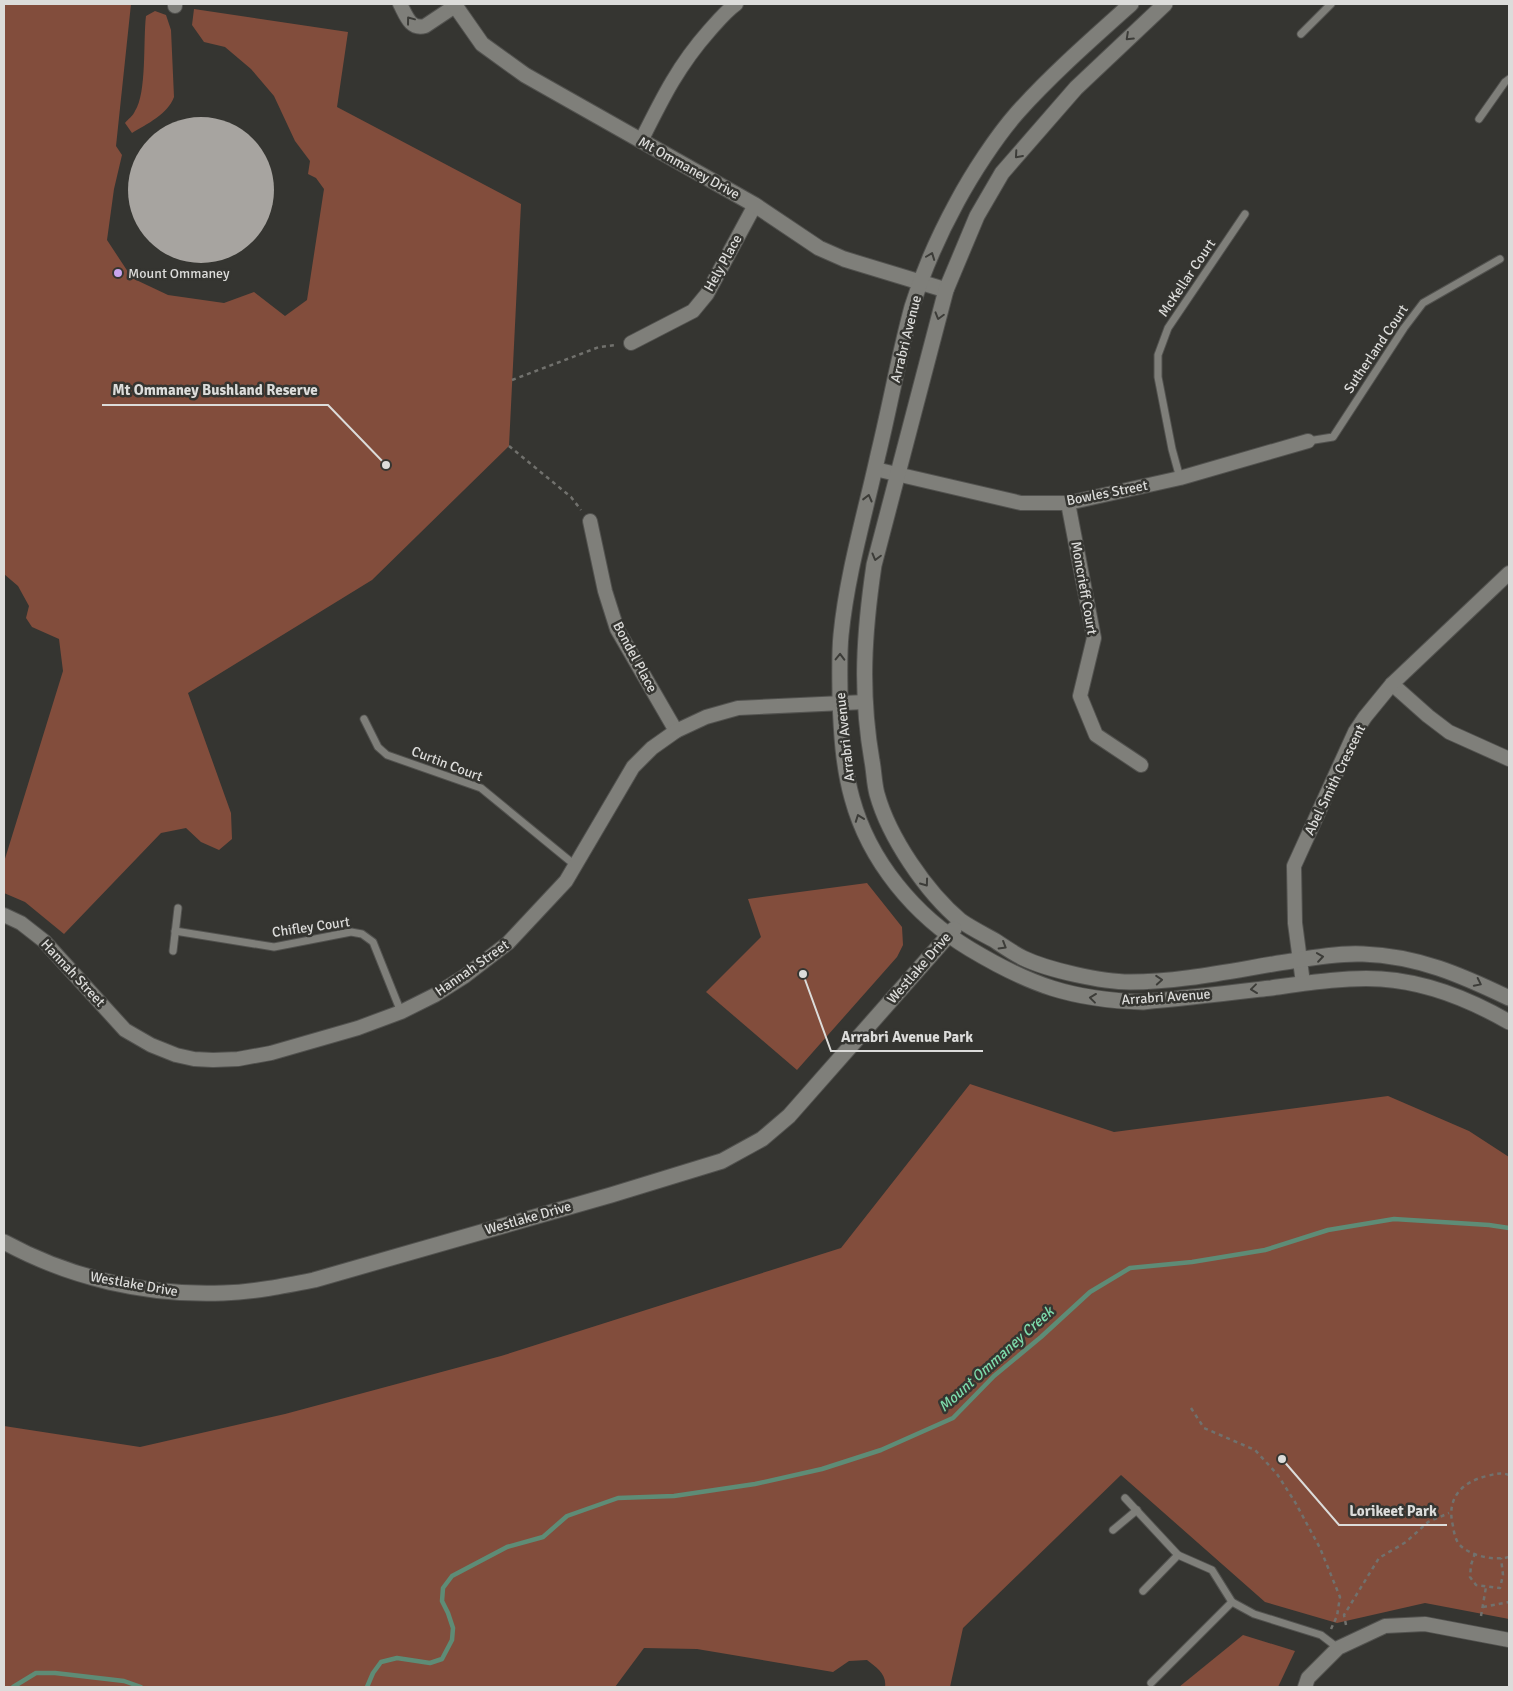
<svg xmlns="http://www.w3.org/2000/svg" width="1513" height="1691" viewBox="0 0 1513 1691" font-family="Signika,sans-serif">
	<style>
		.green { fill: #824d3c }
		.lines { fill: none; stroke-linecap: round; stroke-linejoin: round }
		.stream { stroke: #5e8c76; stroke-width: 4.5 }
		.building { fill: #a7a4a0 }
		.lane-casing { stroke: #52524f; stroke-width: 9 }
		.street-casing { stroke: #52524f; stroke-width: 16 }
		.secondary-casing { stroke: #52524f; stroke-width: 17 }
		.path { stroke: #71716d; stroke-width: 2.5; stroke-dasharray: 4 4; stroke-linecap: butt }
		.lane { stroke: #7f7f7a; stroke-width: 7 }
		.street { stroke: #7f7f7a; stroke-width: 14 }
		.secondary { stroke: #7f7f7a; stroke-width: 15 }
		.oneway { stroke: #3c3c38 }
		.poi-dot { fill: #c9a5ee; stroke: #353531; stroke-width: 2 }
		.labels { text-anchor: middle; dominant-baseline: central; stroke-width: 5; stroke-linejoin: round; paint-order: stroke }
		.street-label { font-size: 14px; fill: #dcdcda; stroke: #353531 }
		.poi-label { font-size: 14px; fill: #dcdcda; stroke: #353531; text-anchor: start }
		.water-label { font-size: 15px; font-style: italic; fill: #7ddbab; stroke: #353531 }
		.leader { fill: none; stroke: #dcdcda; stroke-width: 2 }
		.callout-dot { fill: #dcdcda; stroke: #353531; stroke-width: 2 }
		.callout-label { font-size: 15px; text-anchor: middle; font-weight: bold; fill: #dcdcda; stroke: #353531; stroke-width: 5; stroke-linejoin: round; paint-order: stroke }
	</style>
	<rect width="100%" height="100%" fill="#353531"/>
	<g class="green">
		<polygon points="4,4 131,4 116,146 122,155 114,189 107,240 132,278 168,295 224,303 254,292 285,316 307,300 324,189 316,178 308,174 310,161 295,141 274,96 251,69 225,47 204,42 192,25 194,9 348,32 337,107 521,204 509,446 372,580 188,693 231,813 232,839 219,850 201,842 186,828 161,833 64,934 25,902 4,893 4,862 63,671 59,639 32,627 26,618 29,606 18,586 4,574"/>
		<path d="M 155,11 L 166,15 L 171,30 L 174,97 C 168,114 147,124 132,133 L 125,123 C 128,119 133,116 135,111 C 147,93 143,40 146,16 Z"/>
		<polygon points="867,883 902,927 903,945 897,957 797,1070 706,992 761,937 748,899"/>
		<path d="M 970,1084 L 1114,1132 L 1388,1096 L 1469,1131 L 1509,1157 L 1509,1619 L 1425,1603 L 1337,1623 L 1265,1602 L 1121,1475 L 963,1628 L 950,1687 L 885,1687 C 887,1674 876,1667 867,1660 L 849,1661 L 833,1672 L 697,1649 L 644,1648 L 615,1687 L 4,1687 L 4,1426 L 140,1447 L 285,1414 L 501,1356 L 841,1248 Z"/>
		<polygon points="1243,1635 1295,1651 1278,1687 1179,1687"/>
	</g>
	<g class="lines">
		<g class="stream">
			<polyline points="13,1687 36,1673 55,1673 124,1681 141,1687"/>
			<polyline points="367,1687 373,1673 381,1662 397,1658 430,1663 442,1659 452,1640 453,1628 448,1613 442,1601 443,1588 452,1576 507,1547 543,1537 567,1516 618,1498 674,1496 755,1484 822,1469 881,1450 953,1418 994,1376 1041,1337 1090,1292 1130,1268 1192,1262 1265,1250 1328,1230 1394,1219 1489,1225 1509,1228"/>
		</g>
	</g>
	<circle class="building" cx="201" cy="190" r="73"/>
	<g class="lines">
		<g class="lane-casing">
			<g id="lane">
				<polyline points="1301,34 1331,4"/>
				<polyline points="1479,119 1505,82 1509,79"/>
				<polyline points="1308,441 1333,437 1404,328 1423,303 1500,259"/>
				<polyline points="1180,478 1172,449 1158,377 1158,355 1168,328 1245,214"/>
				<polyline points="364,719 378,747 387,755 481,788 576,866"/>
				<polyline points="175,931 274,947 351,932 362,934 373,942 401,1012"/>
				<polyline points="173,951 178,908"/>
				<polyline points="1125,1498 1178,1555"/>
				<polyline points="1113,1530 1137,1510"/>
				<polyline points="1143,1591 1178,1555 1212,1570 1232,1602"/>
				<polyline points="1151,1683 1232,1602 1254,1614 1321,1635 1338,1648"/>
			</g>
		</g>
		<g class="street-casing">
			<g id="street">
				<polyline points="175,4 175,6"/>
				<path d="M 400,4 C 406,15 410,30 425,26 L 455,6"/>
				<path d="M 641,141 C 662,99 678,66 709,31 C 718,21 726,11 736,4"/>
				<polyline points="631,343 693,311 707,294 755,205"/>
				<polyline points="875,469 1021,503 1068,503 1180,478 1308,441"/>
				<polyline points="1068,503 1094,638 1080,696 1096,735 1141,765"/>
				<polyline points="590,521 605,591 617,629 676,731"/>
				<polyline points="1392,684 1428,716 1449,732 1509,759"/>
				<polyline points="4,915 21,923 44,941 125,1030 151,1045 176,1055 194,1059 213,1060 238,1059 271,1053 358,1028 401,1012 435,995 465,976 508,943 566,881 633,767 652,748 676,731 706,717 738,708 865,702"/>
				<polyline points="1303,983 1295,923 1294,866 1355,732 1365,717 1392,684 1509,573"/>
				<polyline points="1305,1687 1308,1678 1338,1648 1385,1626 1425,1624 1509,1640"/>
			</g>
		</g>
		<g class="secondary-casing">
			<g id="secondary">
				<polyline points="454,4 482,44 525,75 755,205 819,248 844,259 946,290"/>
				<path d="M 1131,4 C 1092,39 1052,74 1017,113 C 996,137 972,174 957,202 C 939,235 923,271 912,307 C 899,355 890,406 878,455 C 865,514 847,574 841,635 C 839,655 840,677 840,698 C 841,731 843,766 852,798 C 869,861 915,916 970,949 C 1030,985 1072,1000 1143,1002 C 1186,998 1228,993 1271,988 C 1307,983 1344,977 1381,979 C 1427,982 1469,999 1509,1022"/>
				<path d="M 1165,4 L 1076,88 L 1002,173 L 977,216 L 946,290 L 874,565 C 864,633 860,692 872,761 C 874,771 874,783 877,794 C 889,837 926,892 961,921 C 971,928 983,934 994,940 C 1003,946 1013,953 1023,958 C 1048,970 1102,982 1130,982 C 1183,982 1239,969 1292,961 C 1315,957 1339,953 1363,954 C 1418,956 1461,975 1509,998"/>
				<path d="M 4,1242 C 70,1278 147,1296 223,1293 C 254,1292 284,1286 314,1280 L 611,1195 L 722,1161 L 762,1139 L 789,1116 L 954,929"/>
			</g>
		</g>
		<g class="path">
			<polyline points="512,380 599,347 617,345"/>
			<polyline points="509,446 571,497 581,510"/>
			<polyline points="1191,1408 1204,1428 1255,1450 1277,1474 1295,1502 1320,1548 1340,1597 1337,1616 1331,1629"/>
			<path d="M 1509,1475 C 1501,1472 1495,1474 1487,1476 C 1461,1482 1446,1499 1453,1526 C 1454,1532 1455,1539 1459,1544 C 1469,1556 1495,1561 1509,1557"/>
			<polyline points="1475,1553 1471,1565 1470,1577 1476,1585 1500,1588 1503,1575 1501,1558"/>
			<polyline points="1483,1607 1509,1602"/>
			<polyline points="1481,1616 1486,1587"/>
			<polyline points="1346,1625 1344,1615 1379,1558 1406,1542 1428,1522 1449,1513"/>
		</g>
		<use href="#lane" class="lane"/>
		<use href="#street" class="street"/>
		<use href="#secondary" class="secondary"/>
	</g>
	<defs><path id="oneway-chevron" d="M-2-3.5L2.5 0L-2 3.5" fill="none" stroke-width="1.6" stroke-linecap="round" stroke-linejoin="round" transform="scale(1.25)"/></defs>
	<g class="oneway">
		<use href="#oneway-chevron" transform="translate(410 20) rotate(-127)"/>
		<use href="#oneway-chevron" transform="translate(1129 37) rotate(137)"/>
		<use href="#oneway-chevron" transform="translate(1018 155) rotate(131)"/>
		<use href="#oneway-chevron" transform="translate(931 256) rotate(-69)"/>
		<use href="#oneway-chevron" transform="translate(939 316) rotate(106)"/>
		<use href="#oneway-chevron" transform="translate(868 498) rotate(-76)"/>
		<use href="#oneway-chevron" transform="translate(876 557) rotate(105)"/>
		<use href="#oneway-chevron" transform="translate(840 657) rotate(-89)"/>
		<use href="#oneway-chevron" transform="translate(859 818) rotate(-110)"/>
		<use href="#oneway-chevron" transform="translate(925 883) rotate(54)"/>
		<use href="#oneway-chevron" transform="translate(1003 946) rotate(31)"/>
		<use href="#oneway-chevron" transform="translate(1320 957) rotate(-8)"/>
		<use href="#oneway-chevron" transform="translate(1159 980) rotate(-4)"/>
		<use href="#oneway-chevron" transform="translate(1478 983) rotate(26)"/>
		<use href="#oneway-chevron" transform="translate(1254 989) rotate(173)"/>
		<use href="#oneway-chevron" transform="translate(1093 998) rotate(-173)"/>
	</g>
	<circle class="poi-dot" cx="118" cy="273" r="5"/>
	<g class="labels">
		<g class="street-label">
			<text transform="translate(689 168) rotate(29)">Mt Ommaney Drive</text>
			<text transform="translate(723 263) rotate(-61)">Hely Place</text>
			<text transform="translate(1187 278) rotate(-56)">McKellar Court</text>
			<text transform="translate(906 339) rotate(-76)">Arrabri Avenue</text>
			<text transform="translate(1376 349) rotate(-56)">Sutherland Court</text>
			<text transform="translate(1107 493) rotate(-11)">Bowles Street</text>
			<text transform="translate(1084 588) rotate(80)">Moncrieff Court</text>
			<text transform="translate(635 657) rotate(62)">Bondel Place</text>
			<text transform="translate(845 737) rotate(-96)">Arrabri Avenue</text>
			<text transform="translate(447 764) rotate(21)">Curtin Court</text>
			<text transform="translate(1335 780) rotate(-64)">Abel Smith Crescent</text>
			<text transform="translate(311 927) rotate(-8)">Chifley Court</text>
			<text transform="translate(472 968) rotate(-35)">Hannah Street</text>
			<text transform="translate(919 968) rotate(-49)">Westlake Drive</text>
			<text transform="translate(73 973) rotate(47)">Hannah Street</text>
			<text transform="translate(1166 997) rotate(-4)">Arrabri Avenue</text>
			<text transform="translate(528 1218) rotate(-16)">Westlake Drive</text>
			<text transform="translate(134 1284) rotate(10)">Westlake Drive</text>
		</g>
		<g class="poi-label">
			<text x="128" y="273">Mount Ommaney</text>
		</g>
		<g class="water-label">
			<text transform="translate(996 1359) rotate(-42)">Mount Ommaney Creek</text>
		</g>
	</g>
	<path class="leader" d="M386 465L328 405H102M803 974L831 1051H983M1282 1459L1339 1525H1447"/>
	<g class="callout-dot">
		<circle cx="386" cy="465" r="5"/>
		<circle cx="803" cy="974" r="5"/>
		<circle cx="1282" cy="1459" r="5"/>
	</g>
	<g class="callout-label">
		<text x="215" y="395">Mt Ommaney Bushland Reserve</text>
		<text x="907" y="1042">Arrabri Avenue Park</text>
		<text x="1393" y="1516">Lorikeet Park</text>
	</g>
	<rect width="1513" height="1691" fill="none" stroke="#dcdcda" stroke-width="10"/>
</svg>
